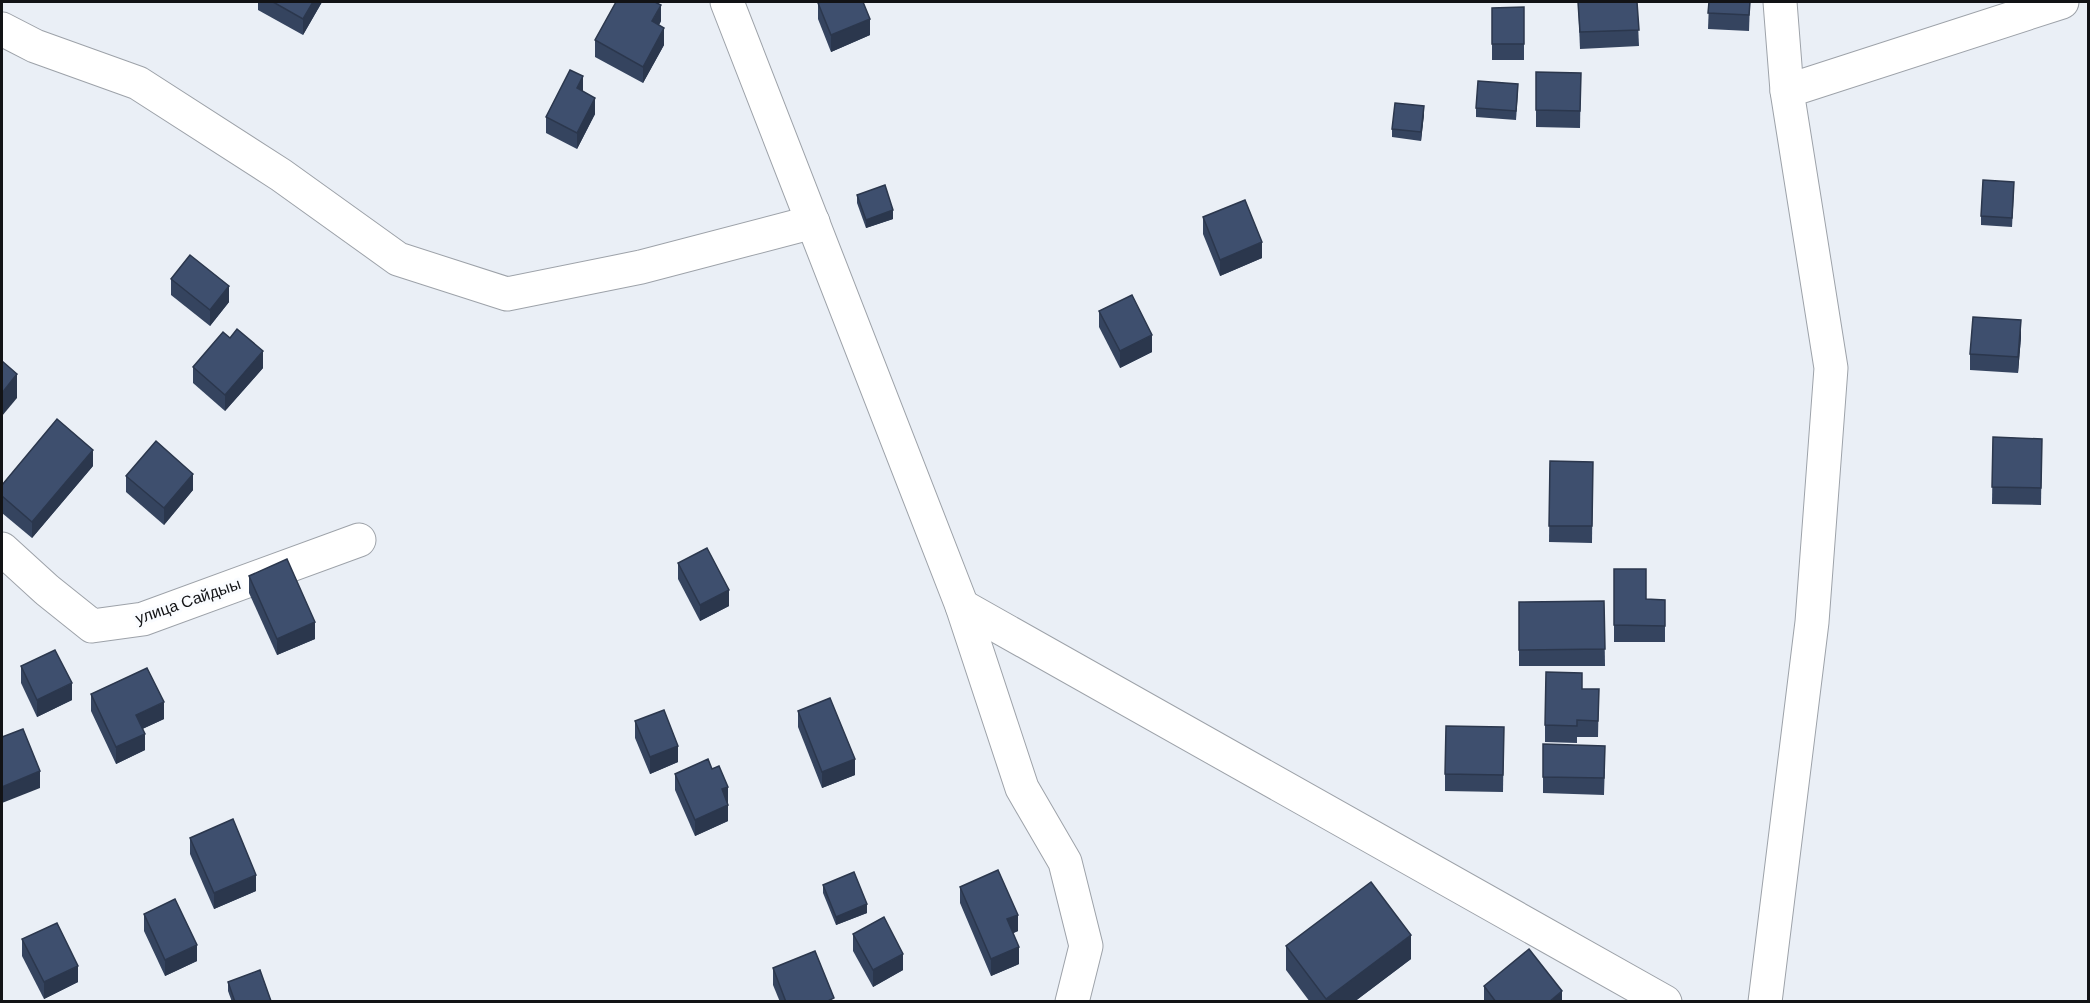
<svg xmlns="http://www.w3.org/2000/svg" width="2090" height="1003" viewBox="0 0 2090 1003" font-family="'DM Sans',sans-serif">
	<style>
		.lines { fill: none; stroke-linecap: round; stroke-linejoin: round }
		.minor-casing { stroke: #9da2a9; stroke-width: 35 }
		.minor { stroke: #fff; stroke-width: 33 }
		.wall { fill: #35445f }
		.shaded-wall { fill: #2b374d }
		.building { fill: #3e4f6e; stroke: #2b374d; stroke-width: 1.5 }
		.labels { text-anchor: middle; dominant-baseline: central; stroke-width: 6; stroke-linejoin: round; paint-order: stroke }
		.street-label { font-size: 16px; fill: #121316; stroke: #fafcff }
	</style>
	<rect width="100%" height="100%" fill="#eaeff6"/>
	<g class="lines">
		<g class="minor-casing">
			<g id="minor">
				<polyline points="727,2 962,606 1022,788 1065,862 1086,946 1072,1002"/>
				<polyline points="1780,2 1787,91"/>
				<polyline points="2,29 35,46 138,83 281,175 398,259 507,294 641,267 813,222"/>
				<polyline points="2,549 47,590 92,626 143,619 359,540"/>
				<polyline points="962,606 1665,1002"/>
				<polyline points="1765,1002 1812,622 1831,368 1787,91 2062,2"/>
			</g>
		</g>
		<use href="#minor" class="minor"/>
	</g>
	<g class="wall">
		<polygon points="258,2 322,2 303,35 258,10"/>
		<polygon points="1578,2 1637,2 1639,46 1580,49"/>
		<polygon points="1709,2 1750,2 1749,31 1708,29"/>
		<polygon points="818,3 870,35 831,52 818,19"/>
		<polygon points="1524,7 1524,60 1492,60 1492,8"/>
		<polygon points="661,21 659,25 664,45 643,83 595,57 595,40"/>
		<polygon points="1536,72 1581,73 1580,128 1536,127"/>
		<polygon points="583,91 595,114 577,149 546,133 546,117"/>
		<polygon points="1518,92 1516,120 1476,117 1476,108"/>
		<polygon points="1424,114 1421,141 1392,137 1392,129"/>
		<polygon points="2014,191 2012,227 1981,225 1981,216"/>
		<polygon points="857,195 893,219 866,228 857,203"/>
		<polygon points="1203,217 1262,258 1220,276 1203,234"/>
		<polygon points="171,279 229,302 210,326 171,295"/>
		<polygon points="1099,311 1152,352 1120,368 1099,327"/>
		<polygon points="2021,337 2018,373 1970,370 1970,354"/>
		<polygon points="230,338 263,368 225,411 193,383 193,367"/>
		<polygon points="1993,437 2042,439 2041,505 1992,504"/>
		<polygon points="1550,461 1593,462 1592,543 1549,542"/>
		<polygon points="93,466 32,538 2,513 2,485"/>
		<polygon points="126,476 193,490 164,525 126,492"/>
		<polygon points="678,563 729,606 700,621 678,579"/>
		<polygon points="1614,569 1646,599 1665,600 1665,642 1614,642"/>
		<polygon points="249,576 315,639 277,655 249,593"/>
		<polygon points="1604,601 1605,666 1519,666 1519,602"/>
		<polygon points="21,666 72,700 37,717 21,683"/>
		<polygon points="1582,689 1599,689 1598,737 1577,737 1577,743 1545,742 1545,725"/>
		<polygon points="91,694 164,719 142,729 145,750 116,764 91,711"/>
		<polygon points="798,711 855,775 822,788 798,727"/>
		<polygon points="635,721 678,762 650,774 635,738"/>
		<polygon points="1504,727 1503,792 1445,791 1445,774"/>
		<polygon points="1543,744 1605,762 1604,795 1543,793"/>
		<polygon points="675,774 728,803 728,821 695,836 675,790"/>
		<polygon points="190,838 256,891 214,909 190,854"/>
		<polygon points="823,885 867,913 836,925 823,893"/>
		<polygon points="960,887 1018,931 1013,933 1019,964 991,976 960,903"/>
		<polygon points="144,914 197,961 165,976 144,931"/>
		<polygon points="853,934 903,970 873,987 853,951"/>
		<polygon points="22,939 78,982 44,999 22,956"/>
		<polygon points="1286,946 1411,959 1354,1002 1310,1002 1286,970"/>
		<polygon points="773,968 834,1002 780,1002 773,985"/>
		<polygon points="228,982 271,1002 232,1002 228,991"/>
		<polygon points="1484,986 1562,1002 1484,1002"/>
	</g>
	<g class="shaded-wall">
		<polygon points="313,2 322,2 303,35 303,19"/>
		<polygon points="661,5 661,21 652,38 652,21"/>
		<polygon points="870,19 870,35 831,52 831,35"/>
		<polygon points="664,28 664,45 643,83 643,67"/>
		<polygon points="583,76 583,93 577,88"/>
		<polygon points="595,98 595,114 577,149 577,133"/>
		<polygon points="1424,106 1424,114 1421,141 1421,132"/>
		<polygon points="893,210 893,219 866,228 866,220"/>
		<polygon points="1262,242 1262,258 1220,276 1220,260"/>
		<polygon points="229,286 229,302 210,326 210,310"/>
		<polygon points="2021,320 2021,337 2018,373 2018,357"/>
		<polygon points="1152,335 1152,352 1120,368 1120,351"/>
		<polygon points="263,351 263,368 225,411 225,395"/>
		<polygon points="17,374 17,398 2,416 2,393"/>
		<polygon points="93,450 93,466 32,538 32,522"/>
		<polygon points="193,474 193,490 164,525 164,508"/>
		<polygon points="729,590 729,606 700,621 700,605"/>
		<polygon points="315,622 315,639 277,655 277,639"/>
		<polygon points="72,683 72,700 37,717 37,700"/>
		<polygon points="164,702 164,719 136,732 136,715"/>
		<polygon points="145,734 145,750 116,764 116,747"/>
		<polygon points="678,746 678,762 650,774 650,757"/>
		<polygon points="855,759 855,775 822,788 822,772"/>
		<polygon points="40,771 40,788 2,803 2,787"/>
		<polygon points="728,787 728,803 722,806 722,789"/>
		<polygon points="728,805 728,821 695,836 695,820"/>
		<polygon points="256,875 256,891 214,909 214,893"/>
		<polygon points="867,904 867,913 836,925 836,917"/>
		<polygon points="1018,915 1018,931 1007,936 1007,919"/>
		<polygon points="1411,935 1411,959 1354,1002 1326,1002 1326,999"/>
		<polygon points="197,945 197,961 165,976 165,960"/>
		<polygon points="1019,947 1019,964 991,976 991,959"/>
		<polygon points="903,954 903,970 873,987 873,970"/>
		<polygon points="78,966 78,982 44,999 44,982"/>
		<polygon points="1562,991 1562,1002 1549,1002"/>
	</g>
	<g class="building">
		<polygon points="273,2 313,2 303,19"/>
		<polygon points="616,2 655,2 661,5 652,21 664,28 643,67 595,40"/>
		<polygon points="821,2 863,2 870,19 831,35 818,3"/>
		<polygon points="1578,2 1637,2 1639,30 1580,32"/>
		<polygon points="1709,2 1750,2 1749,15 1708,13"/>
		<polygon points="1524,7 1524,44 1492,44 1492,8"/>
		<polygon points="570,70 583,76 577,88 595,98 577,133 546,117"/>
		<polygon points="1536,72 1581,73 1580,111 1536,110"/>
		<polygon points="1478,81 1518,84 1516,111 1476,108"/>
		<polygon points="1395,103 1424,106 1421,132 1392,129"/>
		<polygon points="1983,180 2014,182 2012,218 1981,216"/>
		<polygon points="885,185 893,210 866,220 857,195"/>
		<polygon points="1245,200 1262,242 1220,260 1203,217"/>
		<polygon points="190,255 229,286 210,310 171,279"/>
		<polygon points="1132,295 1152,335 1120,351 1099,311"/>
		<polygon points="1973,317 2021,320 2018,357 1970,354"/>
		<polygon points="237,329 263,351 225,395 193,367 223,332 230,338"/>
		<polygon points="2,361 17,374 2,393"/>
		<polygon points="57,419 93,450 32,522 2,496 2,485"/>
		<polygon points="1993,437 2042,439 2041,488 1992,487"/>
		<polygon points="156,441 193,474 164,508 126,476"/>
		<polygon points="1550,461 1593,462 1592,526 1549,526"/>
		<polygon points="707,548 729,590 700,605 678,563"/>
		<polygon points="287,559 315,622 277,639 249,576"/>
		<polygon points="1614,569 1646,569 1646,599 1665,600 1665,626 1614,625"/>
		<polygon points="1604,601 1605,649 1519,650 1519,602"/>
		<polygon points="55,650 72,683 37,700 21,666"/>
		<polygon points="147,668 164,702 136,715 145,734 116,747 91,694"/>
		<polygon points="1546,672 1582,673 1582,689 1599,689 1598,721 1577,720 1577,726 1545,725"/>
		<polygon points="830,698 855,759 822,772 798,711"/>
		<polygon points="664,710 678,746 650,757 635,721"/>
		<polygon points="1446,726 1504,727 1503,775 1445,774"/>
		<polygon points="23,729 40,771 2,787 2,737"/>
		<polygon points="1543,744 1605,746 1604,778 1543,777"/>
		<polygon points="708,759 712,769 719,766 728,787 722,789 728,805 695,820 675,774"/>
		<polygon points="233,819 256,875 214,893 190,838"/>
		<polygon points="998,870 1018,915 1007,919 1019,947 991,959 960,887"/>
		<polygon points="854,872 867,904 836,917 823,885"/>
		<polygon points="1371,882 1411,935 1326,999 1286,946"/>
		<polygon points="175,899 197,945 165,960 144,914"/>
		<polygon points="884,917 903,954 873,970 853,934"/>
		<polygon points="57,923 78,966 44,982 22,939"/>
		<polygon points="1529,949 1562,991 1549,1002 1496,1002 1484,986"/>
		<polygon points="815,951 834,998 826,1002 786,1002 773,968"/>
		<polygon points="260,970 271,1001 268,1002 235,1002 228,982"/>
	</g>
	<g class="labels">
		<g class="street-label">
			<text transform="translate(188 601) rotate(-19)">улица Сайдыы</text>
		</g>
	</g>
	<rect width="2090" height="1003" fill="none" stroke="#121316" stroke-width="6"/>
</svg>
